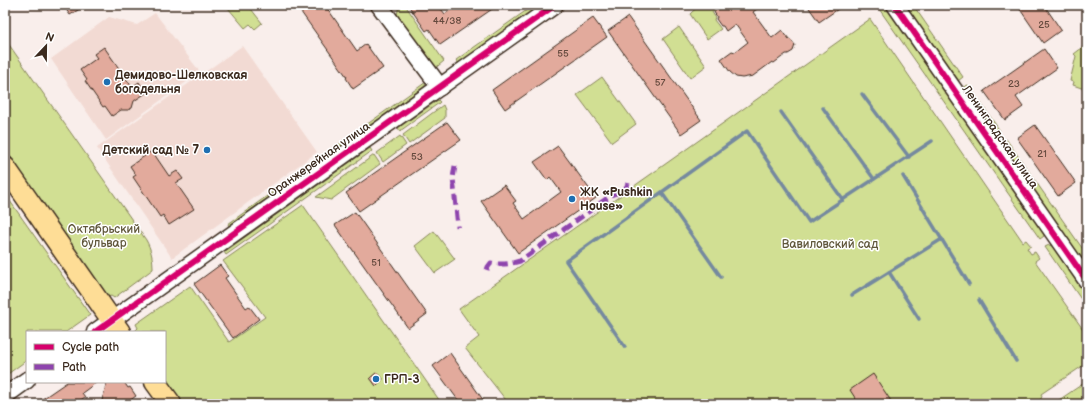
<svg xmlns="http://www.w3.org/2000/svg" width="1092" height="409" viewBox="0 0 1092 409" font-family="'Balsamiq Sans',sans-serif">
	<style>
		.built { fill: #f2dad3 }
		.green { fill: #d1df93; stroke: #868458 }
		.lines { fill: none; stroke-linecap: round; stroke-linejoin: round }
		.stream { stroke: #74899f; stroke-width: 3.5 }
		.building { fill: #e2aa9c; stroke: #3b2a1e }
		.minor-casing { stroke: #3b2a1e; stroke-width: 19 }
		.major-casing { stroke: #3b2a1e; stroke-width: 23 }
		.minor { stroke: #fff; stroke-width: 16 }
		.major { stroke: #fedd96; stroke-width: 20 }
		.quiet { stroke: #8e44ad; stroke-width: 5; stroke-dasharray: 10 5; stroke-linecap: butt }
		.cycleway-casing { stroke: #fff; stroke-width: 8 }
		.cycleway { stroke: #d6006c; stroke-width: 6 }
		.poi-dot { fill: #1f6fb2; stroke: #fff; stroke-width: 1.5 }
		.labels { text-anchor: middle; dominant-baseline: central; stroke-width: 3; stroke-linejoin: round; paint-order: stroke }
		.number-label { font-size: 10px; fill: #654a3e }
		.poi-label { font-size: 12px; font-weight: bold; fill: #3b2a1e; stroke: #fff; text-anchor: start }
		.street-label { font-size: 12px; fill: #3b2a1e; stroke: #fff }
		.park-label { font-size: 12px; fill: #60573b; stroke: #fff }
	</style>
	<rect width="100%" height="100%" fill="#f9eeeb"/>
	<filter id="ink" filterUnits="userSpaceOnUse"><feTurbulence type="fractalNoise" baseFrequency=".025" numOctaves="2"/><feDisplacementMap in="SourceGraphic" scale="8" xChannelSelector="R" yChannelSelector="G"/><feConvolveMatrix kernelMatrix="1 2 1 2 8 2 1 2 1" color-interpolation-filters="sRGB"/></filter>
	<g filter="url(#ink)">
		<g class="built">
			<polygon points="155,13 200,72 106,140 51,59 109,17 137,25"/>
			<polygon points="242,46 317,152 172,258 97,148"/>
		</g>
		<g class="green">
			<polygon points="232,5 248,5 262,23 255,29 250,24 245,28 228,8"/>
			<polygon points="399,5 405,5 444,61 433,70 396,20"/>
			<polygon points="534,5 542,5 459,64 456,60"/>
			<polygon points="701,5 722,5 712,12 715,17 714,20 721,29 707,39 690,14 693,11"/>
			<polygon points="878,5 885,5 1044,234 1044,236 1040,239 877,6"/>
			<polygon points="904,5 913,5 963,77 958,81"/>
			<polygon points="870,19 1023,242 1026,240 1031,246 1027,248 1031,254 1035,252 1039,258 1035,261 1087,335 1087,363 1041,394 1042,396 1039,404 509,404 465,348 479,337 459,309 657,170"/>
			<polygon points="679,27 706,66 690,78 663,39"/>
			<path d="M 5,39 L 146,240 C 151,249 153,258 153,269 L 114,298 L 111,296 L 108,297 L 5,149 Z"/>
			<polygon points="1087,44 1087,90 1073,85 1074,82 1070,81 1076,56 1074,54"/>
			<polygon points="602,77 636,124 612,142 577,95"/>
			<polygon points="426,82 425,86 229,226 228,224"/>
			<polygon points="968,85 1000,131 995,134 962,88"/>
			<polygon points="438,100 440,102 439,103 400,131 398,128"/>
			<polygon points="443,105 445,110 445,118 409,144 403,135"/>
			<polygon points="400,136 406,145 383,162 377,153"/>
			<polygon points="1006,139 1087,255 1087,267 1000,143"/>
			<polygon points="370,148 372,151 226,255 224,252"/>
			<polygon points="374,155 380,164 331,200 316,197"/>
			<polygon points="5,194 90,315 66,332 27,332 27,360 5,376"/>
			<polygon points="303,205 442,404 183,404 165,378 165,332 134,332 138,328 136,324 190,286 229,342 265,317 223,261"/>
			<polygon points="434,231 455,259 435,273 415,246"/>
			<polygon points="1049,245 1053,246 1087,295 1087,308 1045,247"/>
			<polygon points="1087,381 1087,403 1085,404 1057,404 1059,400"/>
		</g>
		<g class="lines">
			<g class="stream">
				<polyline points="862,94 909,157"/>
				<polyline points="823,108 874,179"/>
				<polyline points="781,112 843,200"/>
				<polyline points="903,176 969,284"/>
				<polyline points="662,193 721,277"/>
				<polyline points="889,272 919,319"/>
				<polyline points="852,295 942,239"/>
				<polyline points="979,300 1016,361"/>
				<polyline points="625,347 566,261 747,131 809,222 932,141"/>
			</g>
		</g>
		<g class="building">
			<polygon points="63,5 86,5 70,15"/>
			<polygon points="296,5 325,5 357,51 366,44 383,68 353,89 346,78 347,77"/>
			<polygon points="408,5 438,5 445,14 457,5 498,5 440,45 429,29 426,31"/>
			<polygon points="724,5 762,5 753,12 772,38 782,30 789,39 791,40 795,45 793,51 788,54 786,54 774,63 772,62 753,76 742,78 736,77 730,72 721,59 732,51 735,52 748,42 735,24 726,31 723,26 721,26 716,19 717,17 714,12"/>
			<polygon points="807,5 844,5 819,22"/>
			<polygon points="1017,5 1044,5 1061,30 1043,43"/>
			<polygon points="628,17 701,120 681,134 608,31"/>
			<polygon points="593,18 607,37 505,109 492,90"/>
			<polygon points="104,47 132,87 139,82 146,93 134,101 132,108 128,110 121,110 112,116 105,106 103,107 85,81 87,80 80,70 97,58 94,54"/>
			<polygon points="1044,49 1057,68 1016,97 1023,107 1005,120 984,91"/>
			<polygon points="447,122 461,140 359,211 346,193"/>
			<polygon points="1035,125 1076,183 1058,196 1017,138"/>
			<polygon points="558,146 596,198 518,253 481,201 504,185 516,201 513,203 524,219 561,192 550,177 547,180 534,162"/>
			<polygon points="152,151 169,176 177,171 183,179 176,183 194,209 169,225 163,215 160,217 133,177 136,175 130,166"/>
			<polygon points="355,212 427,314 408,328 335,225"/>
			<polygon points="220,265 228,276 225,278 246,308 249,306 259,319 233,338 194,284"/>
			<polygon points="450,353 486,404 461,404 433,366"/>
			<polygon points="377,372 383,379 376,386 370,378"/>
			<polygon points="873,374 893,404 859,404 850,390"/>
			<polygon points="67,382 97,382 82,393 85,397 75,404 35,404"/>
			<polygon points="107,382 124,382 128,388 130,387 136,396 125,404 101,404"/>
		</g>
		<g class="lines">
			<g class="minor-casing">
				<g id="minor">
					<polyline points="379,5 440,87"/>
					<polyline points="895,5 1087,281"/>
					<polyline points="95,332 555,5"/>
					<polyline points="5,396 27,380"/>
				</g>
			</g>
			<g class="major-casing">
				<g id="major">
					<polyline points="5,167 120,332"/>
					<polyline points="155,382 171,404"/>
				</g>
			</g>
			<use href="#minor" class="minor"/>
			<use href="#major" class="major"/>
			<g class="quiet">
				<polyline points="455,166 453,178 458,227"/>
				<path d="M 487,270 L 488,267 L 491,263 C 501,265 510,264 520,261 L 613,194 C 620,192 626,191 628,183"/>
			</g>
			<g class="cycleway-casing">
				<g id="cycleway">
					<polyline points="895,5 1087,281"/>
					<polyline points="95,332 555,5"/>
				</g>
			</g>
			<use href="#cycleway" class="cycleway"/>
		</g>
	</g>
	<g class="poi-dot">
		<circle cx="107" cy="82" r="4"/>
		<circle cx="207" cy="150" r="4"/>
		<circle cx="572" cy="199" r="4"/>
		<circle cx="376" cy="379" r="4"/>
	</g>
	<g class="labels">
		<g class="number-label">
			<text x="447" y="21">44/38</text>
			<text x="1044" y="25">25</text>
			<text x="563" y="54">55</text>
			<text x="660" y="83">57</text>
			<text x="1014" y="84">23</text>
			<text x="1042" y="154">21</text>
			<text x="417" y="157">53</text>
			<text x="376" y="263">51</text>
		</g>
		<g class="poi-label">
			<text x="115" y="75">Демидово-Шелковская<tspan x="115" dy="14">богадельня</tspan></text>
			<text x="199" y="150" text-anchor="end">Детский сад № 7</text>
			<text x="580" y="192">ЖК «Pushkin<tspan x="580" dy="14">House»</tspan></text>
			<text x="384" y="379">ГРП-3</text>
		</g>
		<g class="street-label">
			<text transform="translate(1000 137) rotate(55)">Ленинградская улица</text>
			<text transform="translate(319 160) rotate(-35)">Оранжерейная улица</text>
		</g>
		<g class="park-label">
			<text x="104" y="229">Октябрьский<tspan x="104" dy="14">бульвар</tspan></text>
			<text x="830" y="244">Вавиловский сад</text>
		</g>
	</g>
	<rect width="1092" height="409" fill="none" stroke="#fff" stroke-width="20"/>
	<rect x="10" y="10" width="1072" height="389" fill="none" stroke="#3b2a1e" stroke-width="1.5" filter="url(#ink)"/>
	<rect x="26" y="331" width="140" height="52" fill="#ffffff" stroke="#b1aaa5"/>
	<rect x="34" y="344" width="20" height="6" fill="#d6006c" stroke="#b1aaa5"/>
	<text x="62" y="351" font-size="12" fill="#3b2a1e">Cycle path</text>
	<rect x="34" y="364" width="20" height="6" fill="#8e44ad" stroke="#b1aaa5"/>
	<text x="62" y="371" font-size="12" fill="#3b2a1e">Path</text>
	<g transform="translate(46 46) rotate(22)" stroke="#ffffff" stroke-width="3" paint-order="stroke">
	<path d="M0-3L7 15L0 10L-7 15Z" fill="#3b2a1e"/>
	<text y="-6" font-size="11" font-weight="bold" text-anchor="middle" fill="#3b2a1e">N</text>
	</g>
</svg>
